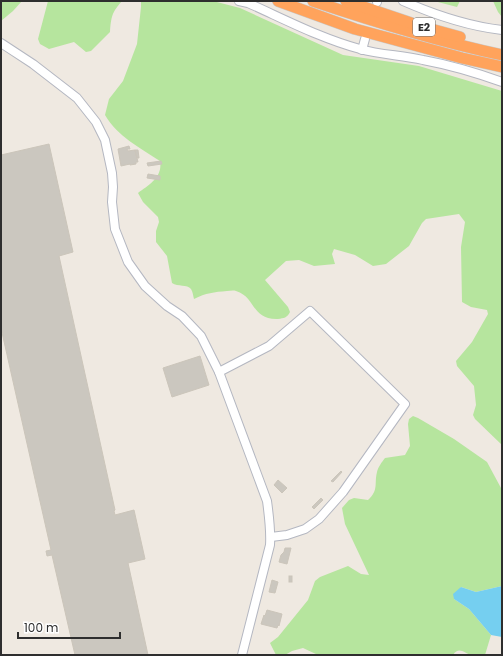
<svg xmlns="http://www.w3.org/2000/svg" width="503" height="656" viewBox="0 0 503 656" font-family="Poppins,sans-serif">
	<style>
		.green { fill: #b6e59e }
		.water { fill: #75cff0 }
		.building { fill: #cbc7bf; stroke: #cbc5ba }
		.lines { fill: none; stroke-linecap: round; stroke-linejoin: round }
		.minor-casing { stroke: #b4b7c1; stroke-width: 10 }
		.highway-casing { stroke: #c9c9c9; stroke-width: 12 }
		.minor { stroke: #fff; stroke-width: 8 }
		.highway { stroke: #ffa35c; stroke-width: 11 }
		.labels { text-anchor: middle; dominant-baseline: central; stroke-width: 4; stroke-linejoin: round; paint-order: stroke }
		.shield { fill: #fff; stroke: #6d6d6d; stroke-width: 1 }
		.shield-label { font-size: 11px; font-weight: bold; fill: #2e2e2e }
	</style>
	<rect width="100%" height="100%" fill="#efe9e1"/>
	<g class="green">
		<polygon points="1,1 22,1 13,11 1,21"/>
		<path d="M 48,1 L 122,1 C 112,12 111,17 110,32 L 91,51 L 86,52 L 74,42 L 49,49 L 40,44 L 38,39 Z"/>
		<path d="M 141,1 L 213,1 L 240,8 L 343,55 L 419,66 L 502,91 L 502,445 L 475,419 L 473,415 L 476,405 L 474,386 L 457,366 L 456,361 L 472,342 L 488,314 L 487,310 L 471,307 L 462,302 L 461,247 L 465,222 L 459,214 L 426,219 L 422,223 L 409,246 L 386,264 L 373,266 L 355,255 L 334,249 L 332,254 L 335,264 L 314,266 L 299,260 L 286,261 L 265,280 L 288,307 L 290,312 C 287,318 284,318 278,319 C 251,320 256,297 236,291 C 233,290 230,291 227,291 C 214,292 206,293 194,299 C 193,296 193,292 191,289 C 187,284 178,287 172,283 L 167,256 L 156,242 L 156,231 L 159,222 L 158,217 L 143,202 L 138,193 C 149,185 163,177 160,161 C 139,147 118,137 105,115 L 109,99 L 123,81 L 137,44 L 141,7 Z"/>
		<polygon points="434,1 460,1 457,7"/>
		<polygon points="493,1 502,1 502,17 498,12"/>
		<path d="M 413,416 L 418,418 L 454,439 L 487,462 L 501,488 L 502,492 L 502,586 L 476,592 L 461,587 L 454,599 L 469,609 L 491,635 L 485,655 C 481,655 475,656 471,655 C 464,653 459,646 453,655 L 318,655 L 303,648 L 292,651 L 285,655 L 276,655 L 270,643 L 278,637 L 308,600 L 315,581 L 320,577 L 348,566 L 361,574 L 369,575 L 345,524 L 342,508 L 349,500 L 354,498 L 368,500 C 379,490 374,484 377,472 C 378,467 382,462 385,458 L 405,455 L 410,446 L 408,424 L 409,419 Z"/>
	</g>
	<polygon class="water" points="502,586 502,637 491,635 469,609 454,599 453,594 461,587 476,592"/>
	<g class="building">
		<polygon points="49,144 73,252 59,256 115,510 114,511 115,515 134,510 145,559 128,563 148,655 75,655 52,555 47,556 46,551 51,550 1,328 1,155"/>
		<polygon points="129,146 130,149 127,149 128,151 135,150 138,162 136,162 136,164 130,165 130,164 121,166 118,149"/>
		<polygon points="135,150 138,150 139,158 137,158"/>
		<polygon points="161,161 162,164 148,166 147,163"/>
		<polygon points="148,174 160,176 160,180 147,178"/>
		<polygon points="200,356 209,385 172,397 163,368"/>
		<polygon points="341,471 342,472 333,482 331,481"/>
		<polygon points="278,480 287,488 282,493 274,485"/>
		<polygon points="321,498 323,500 314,509 312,507"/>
		<polygon points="285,548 291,548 287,564 279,562 281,555 284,552"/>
		<rect x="289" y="576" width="3" height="6"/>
		<polygon points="272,580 278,582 275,593 269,592"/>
		<polygon points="267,610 282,614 279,626 278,625 277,628 261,624 264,615 265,616"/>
	</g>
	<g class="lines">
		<g class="minor-casing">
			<g id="minor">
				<path d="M 239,1 L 248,3 C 284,19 322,39 360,49 C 381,55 402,55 423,60 C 450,65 477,73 502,82"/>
				<path d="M 403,1 C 435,15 467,26 502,30"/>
				<polyline points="377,2 377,1"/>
				<path d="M 1,43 L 33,64 L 77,98 L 96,122 L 105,140 L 112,173 L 113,187 L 112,202 L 115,229 L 128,262 L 145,286 L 167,306 L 182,316 L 201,336 L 219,372 L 267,501 C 269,516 271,530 270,545 L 242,655"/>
				<polyline points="362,50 365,39"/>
				<polyline points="219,372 269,346 310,311 405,404 343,492 319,519 305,529 287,535 271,537"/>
			</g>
		</g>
		<g class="highway-casing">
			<g id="highway">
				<polyline points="278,1 355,29 462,58 502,67"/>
				<path d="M 313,1 C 375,22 438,41 502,55"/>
				<polyline points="346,1 420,26 460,37"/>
			</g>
		</g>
		<use href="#minor" class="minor"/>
		<use href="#highway" class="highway"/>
	</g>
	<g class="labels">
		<rect class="shield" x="413" y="18" width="22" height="18" rx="3"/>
		<g class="shield-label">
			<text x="424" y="27">E2</text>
		</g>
	</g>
	<rect width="503" height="656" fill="none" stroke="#2e2e2e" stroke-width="4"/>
	<path d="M18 632v6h102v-6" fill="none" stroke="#2e2e2e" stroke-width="2"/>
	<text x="24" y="632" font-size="12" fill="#2e2e2e" stroke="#ffffff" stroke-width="3" paint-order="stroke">100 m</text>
</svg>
